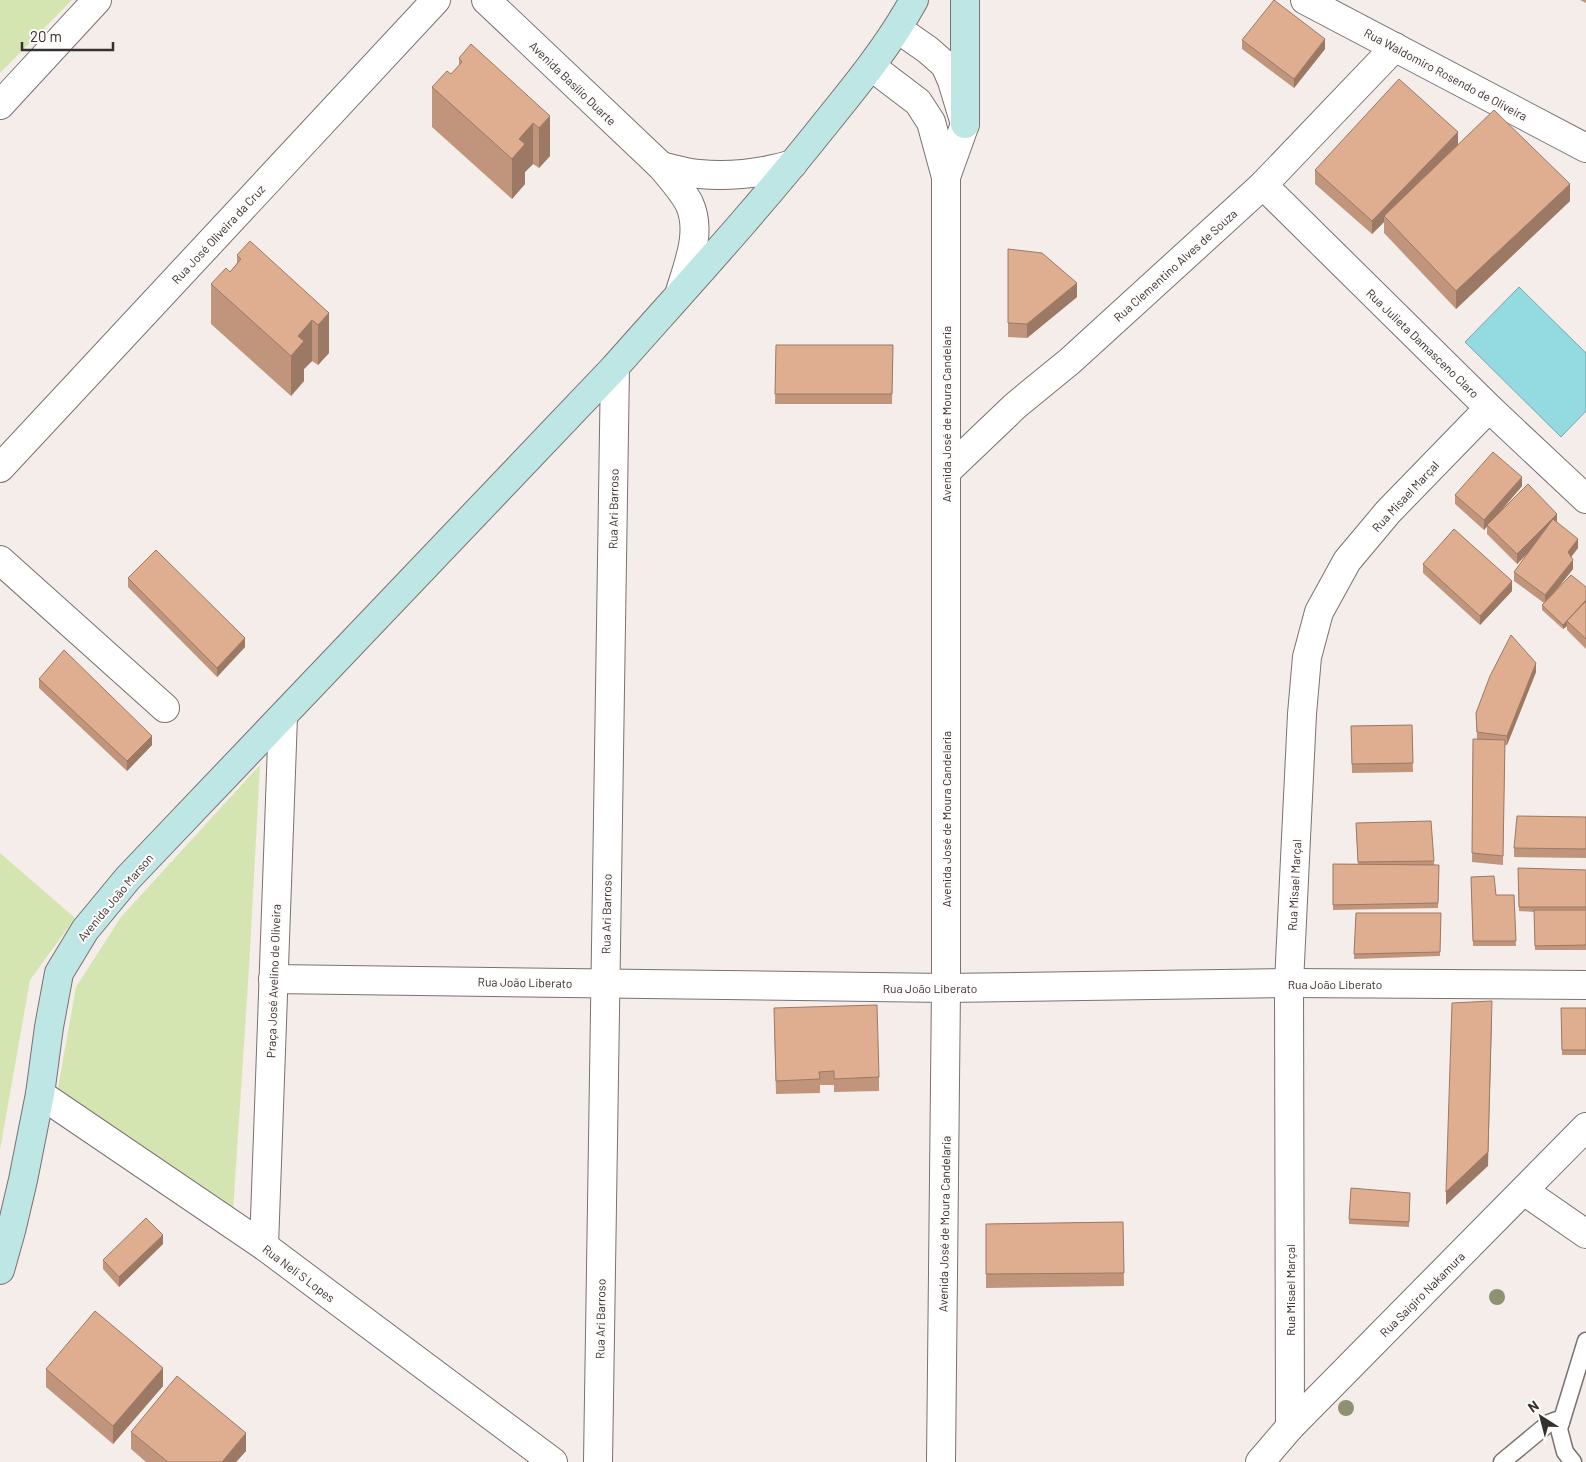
<svg xmlns="http://www.w3.org/2000/svg" width="1586" height="1462" viewBox="0 0 1586 1462" font-family="Barlow,sans-serif">
	<style>
		.green { fill: #d4e5b1 }
		.water { fill: #93dae1; stroke: #76a7ac }
		.lines { fill: none; stroke-linecap: round; stroke-linejoin: round }
		.service-casing { stroke: #79726f; stroke-width: 19 }
		.minor-casing { stroke: #79726f; stroke-width: 30 }
		.secondary-casing { stroke: #79726f; stroke-width: 30 }
		.service { stroke: #fff; stroke-width: 16 }
		.minor { stroke: #fff; stroke-width: 28 }
		.secondary { stroke: #bee6e4; stroke-width: 28 }
		.tree { fill: #8e9271 }
		.wall { fill: #c0957b }
		.shaded-wall { fill: #9c7964 }
		.building { fill: #dfad8f; stroke: #9c7964 }
		.labels { text-anchor: middle; dominant-baseline: central; stroke-width: 4; stroke-linejoin: round; paint-order: stroke }
		.street-label { font-size: 12px; fill: #343130; stroke: #fefbfa }
	</style>
	<rect width="100%" height="100%" fill="#f4ede9"/>
	<g class="green">
		<polygon points="0,0 72,0 0,73"/>
		<polygon points="260,765 249,968 233,1211 58,1088 76,987 121,917"/>
		<polygon points="0,853 75,918 30,980 0,1150"/>
	</g>
	<polygon class="water" points="1519,287 1586,353 1586,411 1561,437 1465,342"/>
	<g class="lines">
		<g class="service-casing">
			<g id="service">
				<polyline points="1502,1462 1549,1423 1557,1420 1561,1422"/>
				<polyline points="1573,1462 1565,1452 1559,1429 1586,1341"/>
			</g>
		</g>
		<g class="minor-casing">
			<g id="minor">
				<path d="M 486,0 L 661,166 C 671,178 682,190 689,203 C 703,232 687,267 679,295"/>
				<polyline points="1305,0 1586,148"/>
				<polyline points="898,29 928,50 945,65 952,81 965,124 946,177"/>
				<polyline points="872,67 918,102 931,122 946,177 946,988 941,1462"/>
				<polyline points="0,105 97,0"/>
				<path d="M 661,166 C 673,169 687,173 699,174 C 731,177 763,173 793,164"/>
				<polyline points="1263,185 1489,408 1586,499"/>
				<polyline points="0,468 436,0"/>
				<polyline points="946,472 1015,406 1070,361 1263,185 1395,47"/>
				<polyline points="0,560 165,708"/>
				<polyline points="273,979 946,988 1289,983 1586,985"/>
				<polyline points="40,1094 264,1246 553,1462"/>
				<polyline points="1524,1191 1586,1234"/>
				<polyline points="264,1246 283,716"/>
				<polyline points="1290,1427 1289,983 1302,714 1307,657 1319,612 1347,561 1388,512 1489,408"/>
				<polyline points="598,1462 615,367"/>
				<polyline points="1260,1462 1290,1427 1586,1127"/>
			</g>
		</g>
		<g class="secondary-casing">
			<g id="secondary">
				<polyline points="965,124 965,0"/>
				<path d="M 0,1270 L 11,1231 L 23,1180 L 40,1094 L 49,1027 L 59,973 L 85,930 L 128,878 L 615,367 C 685,288 756,211 821,129 C 855,87 888,47 914,0"/>
			</g>
		</g>
		<use href="#service" class="service"/>
		<use href="#minor" class="minor"/>
		<use href="#secondary" class="secondary"/>
	</g>
	<g class="tree">
		<circle cx="1497" cy="1297" r="8"/>
		<circle cx="1346" cy="1408" r="8"/>
	</g>
	<g class="wall">
		<polygon points="1580,0 1586,0 1586,3"/>
		<polygon points="1242,40 1325,49 1294,88 1242,49"/>
		<polygon points="459,58 550,116 550,156 539,168 533,164 525,172 525,184 512,199 432,127 432,87 451,74 459,66"/>
		<polygon points="1458,145 1570,201 1456,309 1384,233 1384,222 1372,234 1315,184 1315,170"/>
		<polygon points="1008,249 1077,297 1027,338 1008,337"/>
		<polygon points="237,255 329,313 329,353 318,365 312,361 304,369 304,381 291,396 211,324 211,284 230,272 237,263"/>
		<polygon points="776,345 893,345 892,404 775,404"/>
		<polygon points="1522,486 1496,517 1557,522 1578,548 1571,557 1573,569 1554,593 1586,587 1586,649 1567,630 1567,626 1563,629 1542,610 1542,605 1544,603 1514,581 1514,572 1529,552 1517,564 1487,534 1487,526 1484,530 1455,504 1455,495"/>
		<polygon points="1423,564 1512,591 1480,625 1423,573"/>
		<polygon points="128,578 245,647 217,677 128,587"/>
		<polygon points="1536,672 1507,745 1505,745 1503,865 1472,862 1473,739 1477,739 1476,713"/>
		<polygon points="39,679 152,745 127,771 39,688"/>
		<polygon points="1412,725 1413,772 1352,773 1351,726"/>
		<polygon points="1586,817 1586,858 1514,857 1514,848"/>
		<polygon points="1356,828 1434,861 1434,865 1439,865 1438,908 1333,910 1333,864 1358,864"/>
		<polygon points="1518,868 1586,870 1586,950 1535,950 1534,912 1519,911"/>
		<polygon points="1471,877 1496,895 1514,895 1516,946 1473,946"/>
		<polygon points="1356,913 1441,913 1440,956 1354,959"/>
		<polygon points="1561,1008 1586,1008 1586,1055 1562,1055"/>
		<polygon points="774,1022 879,1077 879,1091 834,1092 834,1085 820,1085 820,1093 776,1094"/>
		<polygon points="1410,1193 1409,1227 1349,1224 1349,1219"/>
		<polygon points="1123,1222 1124,1286 986,1288 986,1224"/>
		<polygon points="163,1244 119,1287 103,1269 103,1260"/>
		<polygon points="46,1369 163,1386 113,1444 46,1387"/>
		<polygon points="131,1432 246,1451 236,1462 146,1462 131,1449"/>
	</g>
	<g class="shaded-wall">
		<polygon points="1325,39 1325,49 1294,88 1294,79"/>
		<polygon points="550,116 550,156 539,168 539,128"/>
		<polygon points="533,123 533,164 525,172 525,184 512,199 512,159 519,139"/>
		<polygon points="1458,132 1458,146 1384,216 1384,222 1372,234 1372,221"/>
		<polygon points="1570,184 1570,201 1456,309 1456,291"/>
		<polygon points="1077,283 1077,297 1027,338 1027,324"/>
		<polygon points="329,313 329,353 318,365 318,325"/>
		<polygon points="312,320 312,361 304,369 304,381 291,396 291,356 298,336"/>
		<polygon points="1522,477 1522,486 1484,530 1484,520"/>
		<polygon points="1557,514 1557,523 1517,564 1517,554"/>
		<polygon points="1578,539 1578,548 1568,561 1568,552"/>
		<polygon points="1573,560 1573,569 1545,604 1545,595"/>
		<polygon points="1512,581 1512,591 1480,625 1480,616"/>
		<polygon points="1567,621 1567,626 1563,629 1563,625"/>
		<polygon points="245,638 245,647 217,677 217,668"/>
		<polygon points="1536,663 1536,672 1507,745 1507,736"/>
		<polygon points="152,736 152,745 127,771 127,761"/>
		<polygon points="1492,1014 1488,1166 1446,1205 1446,1192"/>
		<polygon points="163,1235 163,1244 119,1287 119,1277"/>
		<polygon points="163,1368 163,1386 113,1444 113,1426"/>
		<polygon points="246,1433 246,1451 236,1462 222,1462"/>
	</g>
	<g class="building">
		<polygon points="1274,0 1325,39 1294,79 1242,40"/>
		<polygon points="471,44 550,116 539,128 533,123 519,139 525,144 512,159 432,87 447,71 451,74 462,62 459,58"/>
		<polygon points="1399,79 1458,132 1372,221 1315,170"/>
		<polygon points="1494,110 1570,184 1456,291 1384,216"/>
		<polygon points="250,241 329,313 318,325 312,320 298,336 304,341 291,356 211,284 226,268 230,272 241,259 237,255"/>
		<polygon points="1008,249 1042,253 1077,283 1027,324 1008,323"/>
		<polygon points="776,345 893,345 892,394 775,394"/>
		<polygon points="1493,452 1522,477 1484,520 1455,495"/>
		<polygon points="1528,484 1557,514 1517,554 1487,525"/>
		<polygon points="1553,519 1578,539 1568,552 1573,560 1545,595 1514,572"/>
		<polygon points="1454,529 1512,581 1480,616 1423,564"/>
		<polygon points="156,550 245,638 217,668 128,578"/>
		<polygon points="1571,575 1586,587 1586,600 1563,625 1542,605"/>
		<polygon points="1586,601 1586,639 1567,621"/>
		<polygon points="1511,635 1536,663 1507,736 1477,732 1476,713 1490,676"/>
		<polygon points="64,650 152,736 127,761 39,679"/>
		<polygon points="1412,725 1413,763 1352,764 1351,726"/>
		<polygon points="1473,739 1505,740 1503,856 1472,853"/>
		<polygon points="1517,816 1586,817 1586,849 1514,848"/>
		<polygon points="1431,821 1434,861 1358,862 1356,823"/>
		<polygon points="1333,864 1439,865 1438,903 1333,905"/>
		<polygon points="1518,868 1586,870 1586,907 1519,907"/>
		<polygon points="1494,876 1496,895 1514,895 1516,941 1473,941 1471,877"/>
		<polygon points="1534,910 1586,910 1586,945 1535,946"/>
		<polygon points="1356,913 1441,913 1440,952 1354,954"/>
		<polygon points="1492,1001 1488,1152 1446,1192 1452,1003"/>
		<polygon points="877,1005 879,1077 834,1079 834,1071 819,1072 820,1079 776,1081 774,1008"/>
		<polygon points="1561,1008 1586,1008 1586,1050 1562,1050"/>
		<polygon points="1351,1188 1410,1193 1409,1222 1349,1219"/>
		<polygon points="146,1218 163,1235 119,1277 103,1260"/>
		<polygon points="1123,1222 1124,1273 986,1274 986,1224"/>
		<polygon points="95,1311 163,1368 113,1426 46,1369"/>
		<polygon points="177,1376 246,1433 222,1462 168,1462 131,1432"/>
	</g>
	<g class="labels">
		<g class="street-label">
			<text transform="translate(1446 74) rotate(28)">Rua Waldomiro Rosendo de Oliveira</text>
			<text transform="translate(573 83) rotate(44)">Avenida Basílio Duarte</text>
			<text transform="translate(218 234) rotate(-47)">Rua José Oliveira da Cruz</text>
			<text transform="translate(1175 265) rotate(-42)">Rua Clementino Alves de Souza</text>
			<text transform="translate(1423 343) rotate(44)">Rua Julieta Damasceno Claro</text>
			<text transform="translate(946 414) rotate(-90)">Avenida José de Moura Candelaria</text>
			<text transform="translate(1405 496) rotate(-47)">Rua Misael Marçal</text>
			<text transform="translate(613 509) rotate(-89)">Rua Ari Barroso</text>
			<text transform="translate(946 819) rotate(-90)">Avenida José de Moura Candelaria</text>
			<text transform="translate(1294 885) rotate(-87)">Rua Misael Marçal</text>
			<text transform="translate(115 897) rotate(-50)">Avenida João Marson</text>
			<text transform="translate(606 914) rotate(-89)">Rua Ari Barroso</text>
			<text transform="translate(273 981) rotate(-88)">Praça José Avelino de Oliveira</text>
			<text transform="translate(525 982) rotate(1)">Rua João Liberato</text>
			<text x="1335" y="984">Rua João Liberato</text>
			<text x="930" y="988">Rua João Liberato</text>
			<text transform="translate(944 1224) rotate(-89)">Avenida José de Moura Candelaria</text>
			<text transform="translate(299 1273) rotate(37)">Rua Neli S Lopes</text>
			<text transform="translate(1290 1290) rotate(-90)">Rua Misael Marçal</text>
			<text transform="translate(1422 1294) rotate(-45)">Rua Saigiro Nakamura</text>
			<text transform="translate(600 1319) rotate(-89)">Rua Ari Barroso</text>
		</g>
	</g>
	<g transform="translate(1541 1417) rotate(324)" stroke="#fefbfa" stroke-width="4" paint-order="stroke">
	<path d="M0-4L9 19L0 12L-9 19Z" fill="#343130"/>
	<text y="-8" font-size="14" font-weight="bold" text-anchor="middle" fill="#343130">N</text>
	</g>
	<path d="M22 42v8h91v-8" fill="none" stroke="#343130" stroke-width="2.5"/>
	<text x="30" y="42" font-size="15" fill="#343130" stroke="#fefbfa" stroke-width="4" paint-order="stroke">20 m</text>
</svg>
